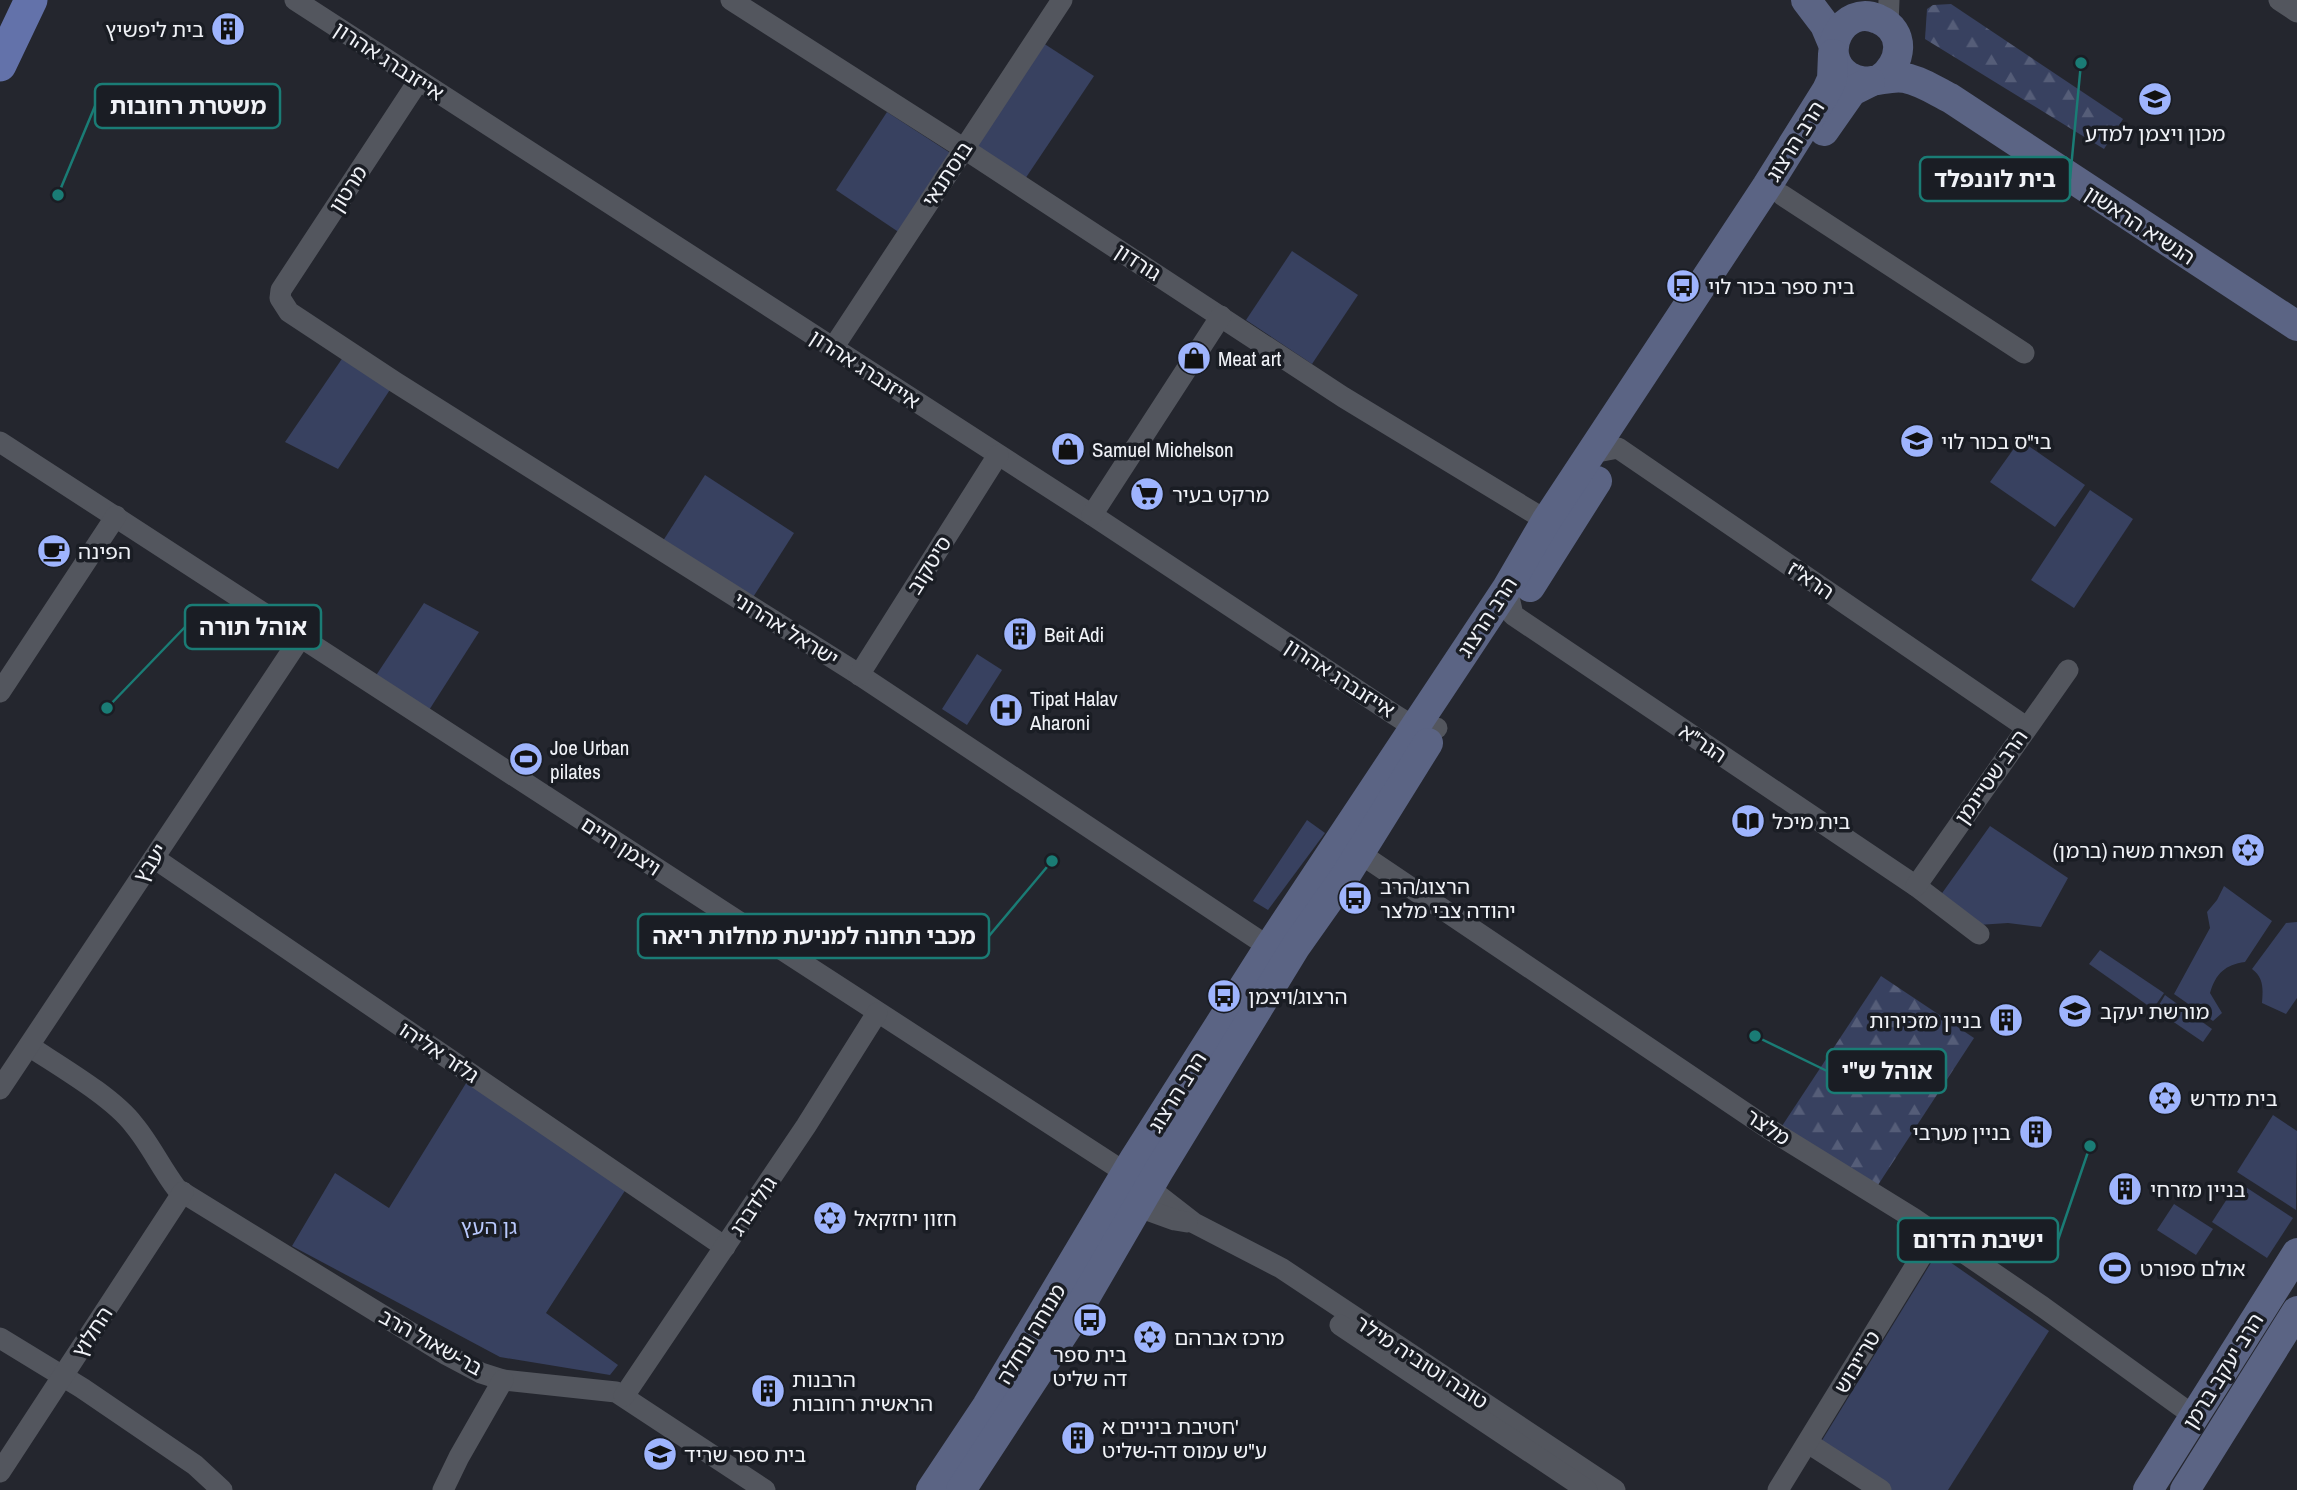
<svg xmlns="http://www.w3.org/2000/svg" width="2297" height="1490" viewBox="0 0 2297 1490" font-family="'Archivo Narrow','Noto Sans Hebrew',sans-serif">
	<style>
		.forest { fill: url(#forest-firs) }
		.park { fill: #384160 }
		.lines { fill: none; stroke-linecap: round; stroke-linejoin: round }
		.street { stroke: #53565e; stroke-width: 21 }
		.secondary { stroke: #5b6484; stroke-width: 30 }
		.primary { stroke: #6372aa; stroke-width: 33 }
		.labels { text-anchor: middle; dominant-baseline: central; stroke-width: 7; stroke-linejoin: round; paint-order: stroke }
		.poi-label { font-size: 21px; fill: #f0f2f7; stroke: #1a1d24; text-anchor: start }
		.street-label { font-size: 21px; fill: #f0f2f7; stroke: #1a1d24 }
		.park-label { font-size: 21px; fill: #b9c9fd; stroke: #1a1d24 }
		.leader { fill: none; stroke: #1a7c75; stroke-width: 2.5 }
		.callout-dot { fill: #1a7c75; stroke: #1a1d24; stroke-width: 2.5 }
		.callout { fill: #1a1d24; stroke: #1a7c75; stroke-width: 2.5 }
		.callout-label { font-size: 23px; text-anchor: middle; font-weight: bold; fill: #f0f2f7 }
	</style>
	<defs>
		<pattern id="forest-firs" width="22" height="20" patternUnits="userSpaceOnUse" patternTransform="scale(1.75)"><rect width="22" height="20" fill="#384160"/><path d="M5 1l3.5 6h-7zM16 11l3.5 6h-7z" fill="#555d78"/></pattern>
	</defs>
	<rect width="100%" height="100%" fill="#24262e"/>
	<g class="forest">
		<polygon points="1951,4 2123,119 2104,149 1925,39 1927,9 1933,5"/>
		<polygon points="1881,976 1974,1038 1876,1188 1782,1126"/>
	</g>
	<g class="park">
		<polygon points="1043,43 1094,76 1023,182 973,149"/>
		<polygon points="887,112 955,156 903,235 836,190"/>
		<polygon points="1292,251 1358,295 1312,364 1246,320"/>
		<polygon points="348,350 395,382 338,469 285,442"/>
		<polygon points="2020,440 2085,485 2055,527 1990,482"/>
		<polygon points="705,475 794,533 750,602 661,544"/>
		<polygon points="2090,490 2133,519 2074,608 2031,580"/>
		<polygon points="424,603 479,632 424,718 371,683"/>
		<polygon points="977,654 1002,670 967,725 942,709"/>
		<polygon points="1307,820 1325,833 1268,910 1253,901"/>
		<polygon points="1990,826 2068,878 2041,927 2008,923 1978,925 1940,896"/>
		<path d="M 2224,886 L 2272,921 L 2245,962 C 2225,965 2216,973 2210,993 L 2222,1013 L 2213,1021 L 2174,994 L 2210,928 L 2207,912 L 2217,900 Z"/>
		<path d="M 2297,922 L 2297,998 L 2286,1014 L 2262,1003 C 2263,989 2264,978 2252,969 L 2286,923 Z"/>
		<polygon points="2100,950 2164,993 2153,1009 2089,964"/>
		<polygon points="2165,995 2212,1029 2203,1042 2156,1010"/>
		<polygon points="468,1080 626,1189 546,1313 618,1365 610,1375 500,1357 292,1246 335,1173 389,1208"/>
		<polygon points="2273,1115 2297,1131 2296,1210 2237,1172"/>
		<polygon points="2238,1182 2293,1218 2267,1258 2212,1222"/>
		<polygon points="2174,1204 2213,1229 2196,1255 2157,1230"/>
		<polygon points="1937,1253 2049,1331 1948,1490 1866,1490 1813,1455"/>
	</g>
	<g class="lines">
		<g class="street">
			<polyline points="295,0 1092,515 1395,715 1414,727 1437,728"/>
			<polyline points="731,0 963,148 1343,397 1534,513 1546,521 1546,536"/>
			<polyline points="2279,0 2297,12"/>
			<polyline points="1888,25 1889,0"/>
			<polyline points="419,80 281,290 280,298 289,312 395,382 855,672 1269,947 1282,946"/>
			<polyline points="1782,195 2024,353"/>
			<polyline points="833,348 1062,0"/>
			<polyline points="0,442 1149,1188 1194,1223 1281,1268 1615,1490"/>
			<polyline points="1592,453 1618,448 2026,727"/>
			<polyline points="1092,515 1221,316"/>
			<polyline points="1507,588 1513,615 1916,886 1979,934"/>
			<polyline points="859,675 998,455"/>
			<polyline points="0,692 116,516"/>
			<polyline points="1349,846 1769,1129 1913,1218 2043,1307 2194,1416"/>
			<polyline points="154,858 725,1247"/>
			<polyline points="1916,886 2068,670"/>
			<path d="M 29,1046 C 59,1066 113,1097 134,1125 C 150,1144 161,1168 177,1189 L 447,1355 L 481,1373 L 503,1380 L 616,1392 L 765,1490"/>
			<polyline points="0,1089 301,637"/>
			<polyline points="1133,1193 1139,1207 1175,1220 1187,1222"/>
			<polyline points="1340,1325 1587,1490"/>
			<polyline points="0,1338 82,1388 195,1465 222,1490"/>
			<polyline points="624,1396 806,1126 877,1013"/>
			<polyline points="1808,1443 1881,1490"/>
			<polyline points="0,1472 183,1192"/>
			<polyline points="443,1490 459,1457 503,1380"/>
			<polyline points="1778,1490 1935,1234"/>
		</g>
		<g class="secondary">
			<polyline points="1806,0 1825,25 1833,44"/>
			<path d="M 1880,79 C 1902,64 1907,31 1878,19 C 1843,3 1816,55 1848,76 C 1866,89 1886,74 1905,78 C 1921,81 1936,91 1950,98 L 2297,326"/>
			<polyline points="1824,131 1852,91 1870,82"/>
			<polyline points="1530,587 1597,481"/>
			<polyline points="931,1490 987,1406 1135,1158 1269,947 1507,588 1546,521 1767,186 1827,90 1832,79 1833,54"/>
			<polyline points="961,1490 1072,1320 1158,1172 1296,946 1344,878 1428,743"/>
			<polyline points="2148,1490 2297,1253"/>
			<polyline points="2185,1490 2297,1311"/>
		</g>
		<polyline class="primary" points="0,65 31,0"/>
	</g>
	<defs>
		<g id="building-disc" transform="scale(1.75)"><circle r="9.5" fill="#9eb4fd" stroke="#1a1d24"/><path d="M-4-6H4V6H1V3H-1V6H-4ZM-2.5-4.3h1.7v1.8h-1.7ZM.8-4.3h1.7v1.8H.8ZM-2.5-1h1.7V.8h-1.7ZM.8-1h1.7V.8H.8Z" fill="#111"/></g>
		<g id="university-disc" transform="scale(1.75)"><circle r="9.5" fill="#9eb4fd" stroke="#1a1d24"/><path d="M0-5L7-2L0 1L-7-2ZM-4 1L0 2.5L4 1V4Q0 6-4 4Z" fill="#111"/></g>
		<g id="bus-disc" transform="scale(1.75)"><circle r="9.5" fill="#9eb4fd" stroke="#1a1d24"/><path d="M-5-6H5V4H4V6H2V4H-2V6H-4V4H-5ZM-3.5-4V0h7V-4ZM-3.5 1.2v1.5H-2V1.2ZM2 1.2v1.5H3.5V1.2Z" fill="#111"/></g>
		<g id="shop-disc" transform="scale(1.75)"><circle r="9.5" fill="#9eb4fd" stroke="#1a1d24"/><path d="M-5-2.5h2.3a2.7 3.5 0 0 1 5.4 0H5L5.5 6h-11ZM-1.5-2.5h3a1.5 2.3 0 0 0-3 0Z" fill="#111"/></g>
		<g id="school-disc" transform="scale(1.75)"><circle r="9.5" fill="#9eb4fd" stroke="#1a1d24"/><path d="M0-5L7-2L0 1L-7-2ZM-4 1L0 2.5L4 1V4Q0 6-4 4Z" fill="#111"/></g>
		<g id="supermarket-disc" transform="scale(1.75)"><circle r="9.5" fill="#9eb4fd" stroke="#1a1d24"/><path d="M-6-5.5h2.5l.6 2H6L4.5 2H-2.5L-4.4-4H-6ZM-1.5 3.2a1.3 1.3 0 1 0 .1 0ZM3 3.2a1.3 1.3 0 1 0 .1 0Z" fill="#111"/></g>
		<g id="cafe-disc" transform="scale(1.75)"><circle r="9.5" fill="#9eb4fd" stroke="#1a1d24"/><path d="M-5.5-4.5H6V0H3Q3 3.5 0 3.5H-2.5Q-5.5 3.5-5.5 0ZM3-3.2v2h1.7v-2ZM-6 4.5H4V6H-6Z" fill="#111"/></g>
		<g id="hospital-disc" transform="scale(1.75)"><circle r="9.5" fill="#9eb4fd" stroke="#1a1d24"/><path d="M-5-5h3v3.5h4V-5h3V5h-3V1.5h-4V5h-3Z" fill="#111"/></g>
		<g id="stadium-disc" transform="scale(1.75)"><circle r="9.5" fill="#9eb4fd" stroke="#1a1d24"/><path d="M0-5a6.5 5 0 1 0 0 10a6.5 5 0 1 0 0-10ZM-3.5-1.8h7v3.6h-7Z" fill="#111"/></g>
		<g id="library-disc" transform="scale(1.75)"><circle r="9.5" fill="#9eb4fd" stroke="#1a1d24"/><path d="M-6-4Q-3-5.5-.7-3.5V5Q-3 3-6 4ZM6-4Q3-5.5 .7-3.5V5Q3 3 6 4Z" fill="#111"/></g>
		<g id="synagogue-disc" transform="scale(1.75)"><circle r="9.5" fill="#9eb4fd" stroke="#1a1d24"/><path d="M0-6.5L5.6 3.2H-5.6ZM0 6.5L5.6-3.2H-5.6Z" fill="#111"/></g>
	</defs>
	<g fill-rule="evenodd">
		<use href="#building-disc" x="228" y="29"/>
		<use href="#university-disc" x="2155" y="99"/>
		<use href="#bus-disc" x="1683" y="286"/>
		<use href="#shop-disc" x="1194" y="358"/>
		<use href="#school-disc" x="1917" y="441"/>
		<use href="#shop-disc" x="1068" y="449"/>
		<use href="#supermarket-disc" x="1147" y="494"/>
		<use href="#cafe-disc" x="54" y="551"/>
		<use href="#building-disc" x="1020" y="634"/>
		<use href="#hospital-disc" x="1006" y="710"/>
		<use href="#stadium-disc" x="526" y="759"/>
		<use href="#library-disc" x="1748" y="821"/>
		<use href="#synagogue-disc" x="2248" y="850"/>
		<use href="#bus-disc" x="1355" y="898"/>
		<use href="#bus-disc" x="1224" y="996"/>
		<use href="#university-disc" x="2075" y="1011"/>
		<use href="#building-disc" x="2006" y="1020"/>
		<use href="#synagogue-disc" x="2165" y="1098"/>
		<use href="#building-disc" x="2036" y="1132"/>
		<use href="#building-disc" x="2125" y="1189"/>
		<use href="#synagogue-disc" x="830" y="1218"/>
		<use href="#stadium-disc" x="2115" y="1268"/>
		<use href="#bus-disc" x="1090" y="1320"/>
		<use href="#synagogue-disc" x="1150" y="1337"/>
		<use href="#building-disc" x="768" y="1391"/>
		<use href="#building-disc" x="1078" y="1438"/>
		<use href="#school-disc" x="660" y="1454"/>
	</g>
	<g class="labels">
		<g class="poi-label">
			<text x="204" y="29" text-anchor="end">בית ליפשיץ</text>
			<text x="2155" y="133" text-anchor="middle">מכון ויצמן למדע</text>
			<text x="1708" y="286">בית ספר בכור לוי</text>
			<text x="1218" y="358">Meat art</text>
			<text x="1941" y="441">בי"ס בכור לוי</text>
			<text x="1092" y="449">Samuel Michelson</text>
			<text x="1172" y="494">מרקט בעיר</text>
			<text x="78" y="551">הפינה</text>
			<text x="1044" y="634">Beit Adi</text>
			<text x="1030" y="698">Tipat Halav<tspan x="1030" dy="24">Aharoni</tspan></text>
			<text x="550" y="747">Joe Urban<tspan x="550" dy="24">pilates</tspan></text>
			<text x="1772" y="821">בית מיכל</text>
			<text x="2224" y="850" text-anchor="end">תפארת משה (ברמן)</text>
			<text x="1380" y="886">הרצוג/הרב<tspan x="1380" dy="24">יהודה צבי מלצר</tspan></text>
			<text x="1248" y="996">הרצוג/ויצמן</text>
			<text x="2100" y="1011">מורשת יעקב</text>
			<text x="1982" y="1020" text-anchor="end">בניין מזכירות</text>
			<text x="2190" y="1098">בית מדרש</text>
			<text x="2011" y="1132" text-anchor="end">בניין מערבי</text>
			<text x="2150" y="1189">בניין מזרחי</text>
			<text x="854" y="1218">חזון יחזקאל</text>
			<text x="2140" y="1268">אולם ספורט</text>
			<text x="1174" y="1337">מרכז אברהם</text>
			<text x="1090" y="1354" text-anchor="middle">בית ספר<tspan x="1090" dy="24">דה שליט</tspan></text>
			<text x="792" y="1379">הרבנות<tspan x="792" dy="24">הראשית רחובות</tspan></text>
			<text x="1102" y="1426">חטיבת ביניים א'<tspan x="1102" dy="24">ע"ש עמוס דה-שליט</tspan></text>
			<text x="684" y="1454">בית ספר שריד</text>
		</g>
		<g class="street-label">
			<text transform="translate(389 61) rotate(33)">אייזנברג אהרון</text>
			<text transform="translate(1795 141) rotate(-58)">הרב הרצוג</text>
			<text transform="translate(947 174) rotate(-57)">בוסתנאי</text>
			<text transform="translate(348 189) rotate(-57)">מרטון</text>
			<text transform="translate(2140 225) rotate(33)">הנשיא הראשון</text>
			<text transform="translate(1138 262) rotate(33)">גורדון</text>
			<text transform="translate(865 369) rotate(33)">אייזנברג אהרון</text>
			<text transform="translate(929 565) rotate(-58)">סיטקוב</text>
			<text transform="translate(1811 580) rotate(34)">הרא"ז</text>
			<text transform="translate(1487 617) rotate(-57)">הרב הרצוג</text>
			<text transform="translate(786 629) rotate(32)">ישראל אהרוני</text>
			<text transform="translate(1340 678) rotate(33)">אייזנברג אהרון</text>
			<text transform="translate(1703 743) rotate(34)">הגר"א</text>
			<text transform="translate(1991 777) rotate(-55)">הרב שטיינמן</text>
			<text transform="translate(621 846) rotate(33)">ויצמן חיים</text>
			<text transform="translate(150 863) rotate(-56)">יעבץ</text>
			<text transform="translate(439 1052) rotate(34)">גלזר אליהו</text>
			<text transform="translate(1177 1092) rotate(-58)">הרב הרצוג</text>
			<text transform="translate(1768 1127) rotate(33)">מלצר</text>
			<text transform="translate(753 1206) rotate(-56)">גולדברג</text>
			<text transform="translate(92 1332) rotate(-57)">החלוץ</text>
			<text transform="translate(1031 1334) rotate(-59)">מנוחה ונחלה</text>
			<text transform="translate(431 1342) rotate(29)">בר-שאול הרב</text>
			<text transform="translate(1422 1362) rotate(33)">טובה וטוביה מילר</text>
			<text transform="translate(1857 1362) rotate(-59)">טרייבוש</text>
			<text transform="translate(2223 1371) rotate(-58)">הרב יעקב ברמן</text>
		</g>
		<g class="park-label">
			<text x="489" y="1226">גן העץ</text>
		</g>
	</g>
	<path class="leader" d="M58 195L95 106M2081 63L2070 179M107 708L185 627M1052 861L989 936M1755 1036L1827 1071M2090 1146L2058 1240"/>
	<g class="callout-dot">
		<circle cx="58" cy="195" r="7"/>
		<circle cx="2081" cy="63" r="7"/>
		<circle cx="107" cy="708" r="7"/>
		<circle cx="1052" cy="861" r="7"/>
		<circle cx="1755" cy="1036" r="7"/>
		<circle cx="2090" cy="1146" r="7"/>
	</g>
	<g class="callout">
		<rect x="95" y="84" width="185" height="44" rx="7"/>
		<rect x="1920" y="157" width="150" height="44" rx="7"/>
		<rect x="185" y="605" width="136" height="44" rx="7"/>
		<rect x="638" y="914" width="351" height="44" rx="7"/>
		<rect x="1827" y="1049" width="119" height="44" rx="7"/>
		<rect x="1898" y="1218" width="160" height="44" rx="7"/>
	</g>
	<g class="callout-label">
		<text x="188" y="114">משטרת רחובות</text>
		<text x="1995" y="187">בית לוננפלד</text>
		<text x="253" y="635">אוהל תורה</text>
		<text x="814" y="944">מכבי תחנה למניעת מחלות ריאה</text>
		<text x="1887" y="1079">אוהל ש"י</text>
		<text x="1978" y="1248">ישיבת הדרום</text>
	</g>
</svg>
